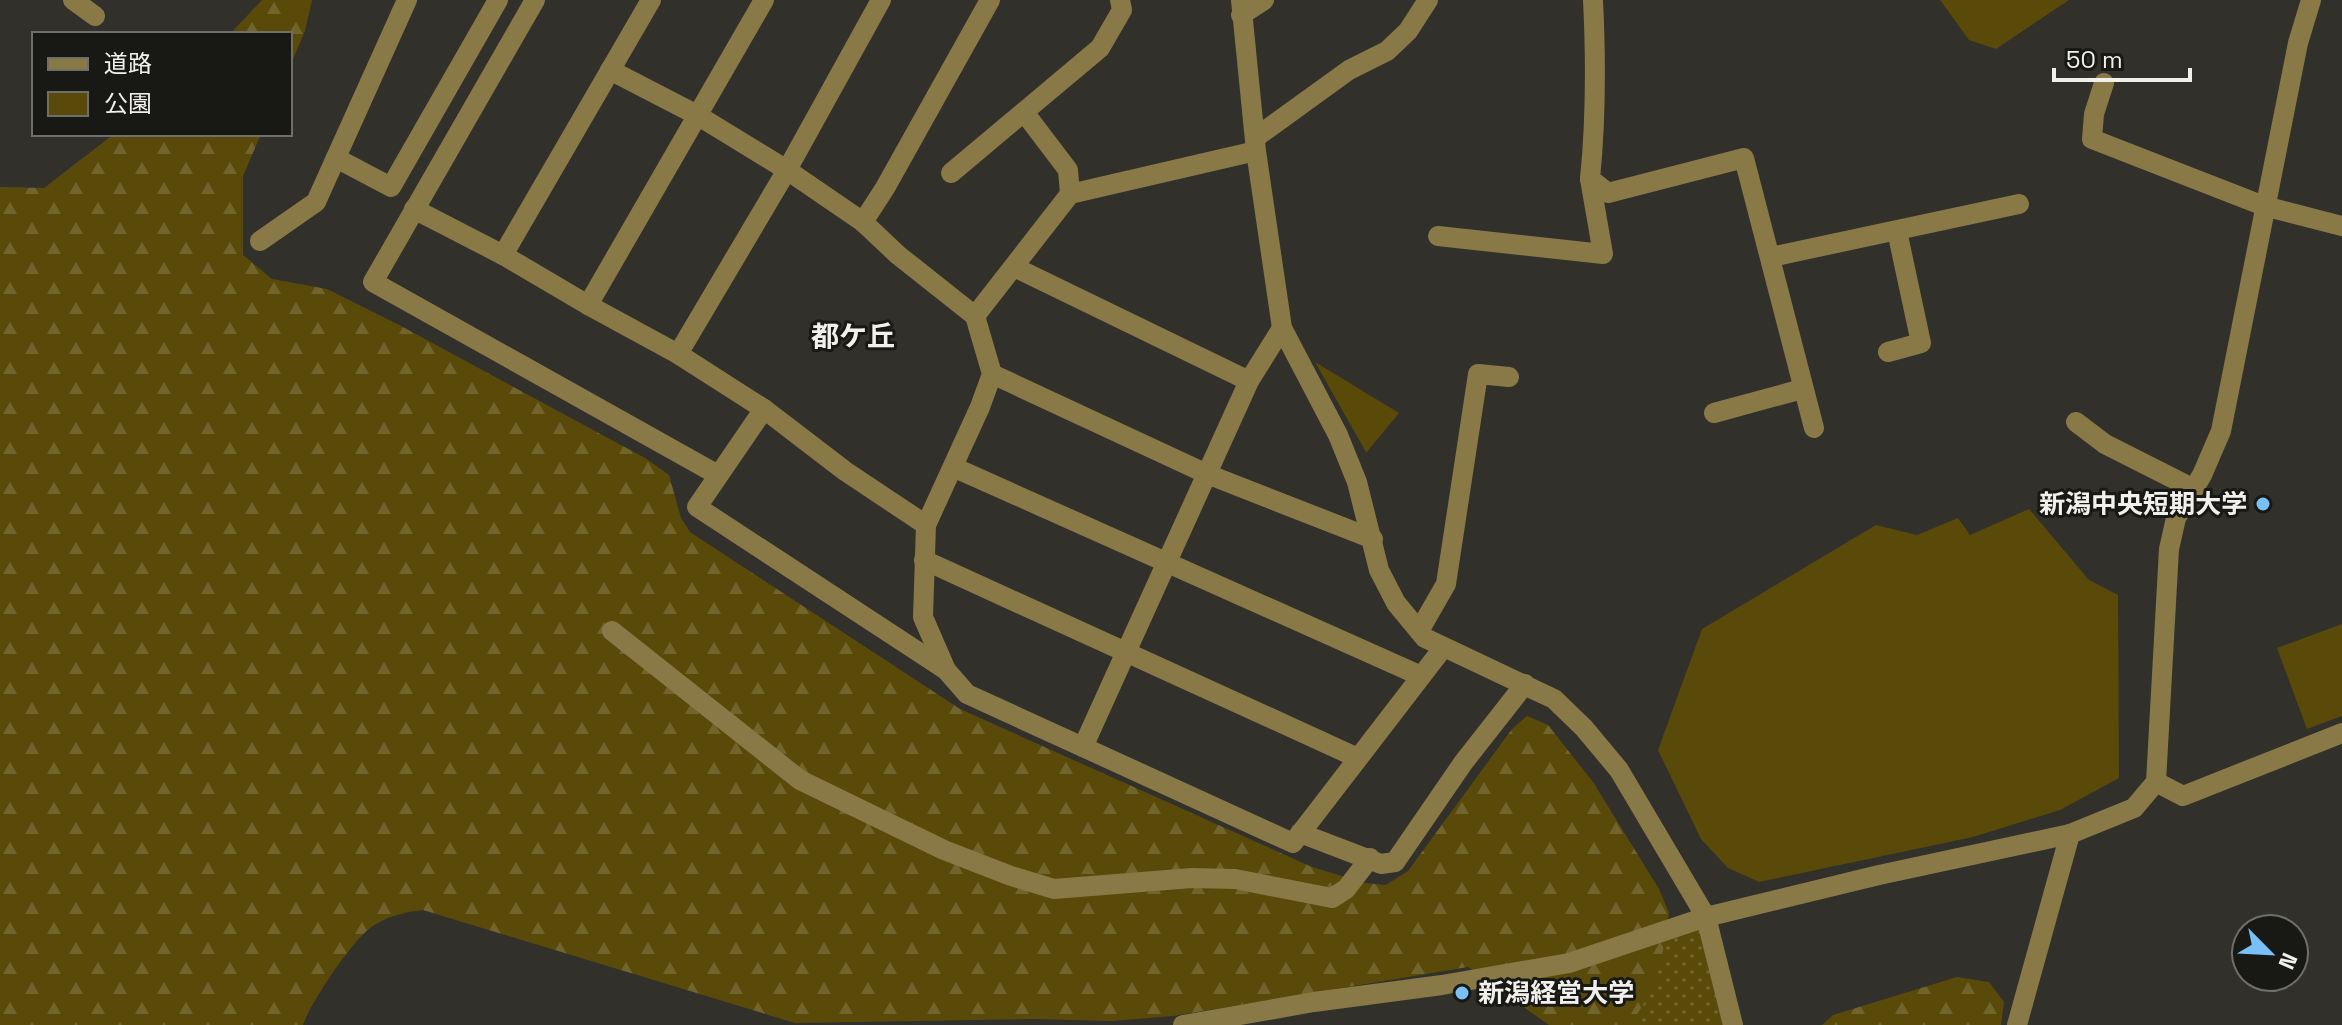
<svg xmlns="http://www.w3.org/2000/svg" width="2342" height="1025" viewBox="0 0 2342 1025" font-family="'Space Grotesk','Noto Sans JP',sans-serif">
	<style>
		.grass { fill: url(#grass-dots) }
		.forest { fill: url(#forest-firs) }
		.park { fill: #5a4a09 }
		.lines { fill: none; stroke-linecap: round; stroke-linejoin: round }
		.minor { stroke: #887946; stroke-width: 20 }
		.poi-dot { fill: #79bff8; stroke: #181815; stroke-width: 3 }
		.labels { text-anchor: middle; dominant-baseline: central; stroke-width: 6; stroke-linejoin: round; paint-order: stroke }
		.poi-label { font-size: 26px; font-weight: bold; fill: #f1f0ec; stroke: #181815; text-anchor: end }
		.neighbourhood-label { font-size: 28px; font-weight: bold; fill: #f1f0ec; stroke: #181815 }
	</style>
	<defs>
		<pattern id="grass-dots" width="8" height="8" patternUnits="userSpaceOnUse" patternTransform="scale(2)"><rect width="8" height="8" fill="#5a4a09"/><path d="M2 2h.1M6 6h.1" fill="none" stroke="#72642d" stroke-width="1.8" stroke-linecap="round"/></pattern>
		<pattern id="forest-firs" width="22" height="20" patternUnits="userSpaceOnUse" patternTransform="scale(2)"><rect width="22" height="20" fill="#5a4a09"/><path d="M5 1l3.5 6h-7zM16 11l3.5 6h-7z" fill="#72642d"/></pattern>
	</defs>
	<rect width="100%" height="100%" fill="#31302a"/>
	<polygon class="grass" points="1706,917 1733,1025 1551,1025 1569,963"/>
	<g class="forest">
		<polygon points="262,0 312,0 305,31 290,66 290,34 230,34"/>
		<path d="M 114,134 L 261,134 L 243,176 L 243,255 L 272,279 L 327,289 L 401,326 L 645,458 L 669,475 L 681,518 L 690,532 L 960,709 L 1312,867 L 1365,883 L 1386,885 L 1408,871 L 1512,729 L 1527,716 L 1548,725 L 1593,782 L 1659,889 L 1669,913 L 1661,963 L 1643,1005 L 1630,1025 L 1549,1025 L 1515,1001 L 1501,986 L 1468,967 L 1173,1016 L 1111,1021 L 1035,1019 L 795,1023 L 423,910 C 406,912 391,915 376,924 C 355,935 311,1002 303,1025 L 0,1025 L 0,187 L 44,188 Z"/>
		<polygon points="1957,977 1989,982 2004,1002 2001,1025 1822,1025 1833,1015"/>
	</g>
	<g class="park">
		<polygon points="1940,0 2069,0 1996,49 1969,40"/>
		<polygon points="1315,362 1399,413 1366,453 1366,452"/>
		<polygon points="2029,509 2089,580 2118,595 2119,778 2060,810 1973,837 1759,882 1728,868 1701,839 1658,750 1702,629 1876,525 1917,535 1958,518 1970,535"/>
		<polygon points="2342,624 2342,716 2307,729 2277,648"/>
	</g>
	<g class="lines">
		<g class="minor">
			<polyline points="73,0 95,16"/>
			<polyline points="535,0 373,282 718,475"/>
			<polyline points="1241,0 1256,151 1282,328 1338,435 1357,482 1379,570 1396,603 1425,638 1554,699 1584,728 1619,770 1706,917 1733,1025"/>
			<path d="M 1593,0 C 1596,60 1596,119 1590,179 L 1608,193 L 1744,158 L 1814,428"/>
			<polyline points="1241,15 1264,0"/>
			<polyline points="610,70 697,115 787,170 863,222 898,255 975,316 992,374 980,407 926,525 923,617 946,670"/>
			<polyline points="2104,83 2094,114 2092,139 2264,206 2342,226"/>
			<polyline points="1024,112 1068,170 1070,194"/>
			<polyline points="1255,138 1349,70 1387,51 1408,31 1428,0"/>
			<polyline points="336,158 391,187 498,0"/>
			<polyline points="951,173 1100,48 1122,10 1120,0"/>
			<polyline points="414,209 503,255 588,305 678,354 764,409 845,471 926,525"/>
			<polyline points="863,222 885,188 990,0"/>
			<polyline points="1438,236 1603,254 1590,179"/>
			<polyline points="260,241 316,202 407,0"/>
			<polyline points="503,255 651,0"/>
			<polyline points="1771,257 2019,204"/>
			<polyline points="1014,267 1249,381"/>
			<polyline points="588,305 764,0"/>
			<polyline points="975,316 1070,194 1256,151"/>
			<polyline points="1888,352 1921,343 1897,231"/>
			<polyline points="678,354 787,170 881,0"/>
			<polyline points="992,374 1207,474 1373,539"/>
			<polyline points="764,409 697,507 946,670 967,694 1293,843 1443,648"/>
			<polyline points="1714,413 1802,389"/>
			<polyline points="2076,422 2105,444 2194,489"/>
			<polyline points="953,467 1421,676"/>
			<polyline points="924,560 1358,758"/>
			<polyline points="612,631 800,780 944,850 1011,876 1054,889 1192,878 1235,879 1332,898 1346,889 1370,858"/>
			<polyline points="1419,631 1446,584 1478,374 1509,377"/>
			<polyline points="1083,747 1249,381 1282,328"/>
			<polyline points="2156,782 2183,796 2342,733"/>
			<polyline points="1300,833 1381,864 1395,862 1463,763 1525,684"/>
			<polyline points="1183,1025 1314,1002 1442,985 1569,963 1706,917 1879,875 2070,834 2134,808 2156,782 2169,549 2176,518 2202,475 2221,431 2298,43 2311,0"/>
			<polyline points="2017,1025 2070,834"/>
		</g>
	</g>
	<g class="poi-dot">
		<circle cx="2263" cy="504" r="8"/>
		<circle cx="1462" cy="993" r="8"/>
	</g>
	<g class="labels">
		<g class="poi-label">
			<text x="2247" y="504">新潟中央短期大学</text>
			<text x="1478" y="993" text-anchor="start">新潟経営大学</text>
		</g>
		<g class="neighbourhood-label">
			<text x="853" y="336">都ケ丘</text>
		</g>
	</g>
	<rect x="32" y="32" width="260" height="104" fill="#181815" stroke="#6f6e6b" stroke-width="2"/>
	<rect x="48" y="58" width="40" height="12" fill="#887946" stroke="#6f6e6b" stroke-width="2"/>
	<text x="104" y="72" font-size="24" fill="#f1f0ec">道路</text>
	<rect x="48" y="92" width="40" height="24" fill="#5a4a09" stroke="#6f6e6b" stroke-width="2"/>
	<text x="104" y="112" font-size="24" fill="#f1f0ec">公園</text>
	<g transform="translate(2270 953) rotate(114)"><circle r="38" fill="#181815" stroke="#6f6e6b" stroke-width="2"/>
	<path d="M0-6L14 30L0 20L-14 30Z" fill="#79bff8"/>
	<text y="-12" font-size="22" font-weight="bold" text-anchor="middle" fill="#f1f0ec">N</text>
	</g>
	<path d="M2054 68v12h136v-12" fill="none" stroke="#f1f0ec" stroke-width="4"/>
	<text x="2066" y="68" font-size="24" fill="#f1f0ec" stroke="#181815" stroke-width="6" paint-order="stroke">50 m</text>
</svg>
